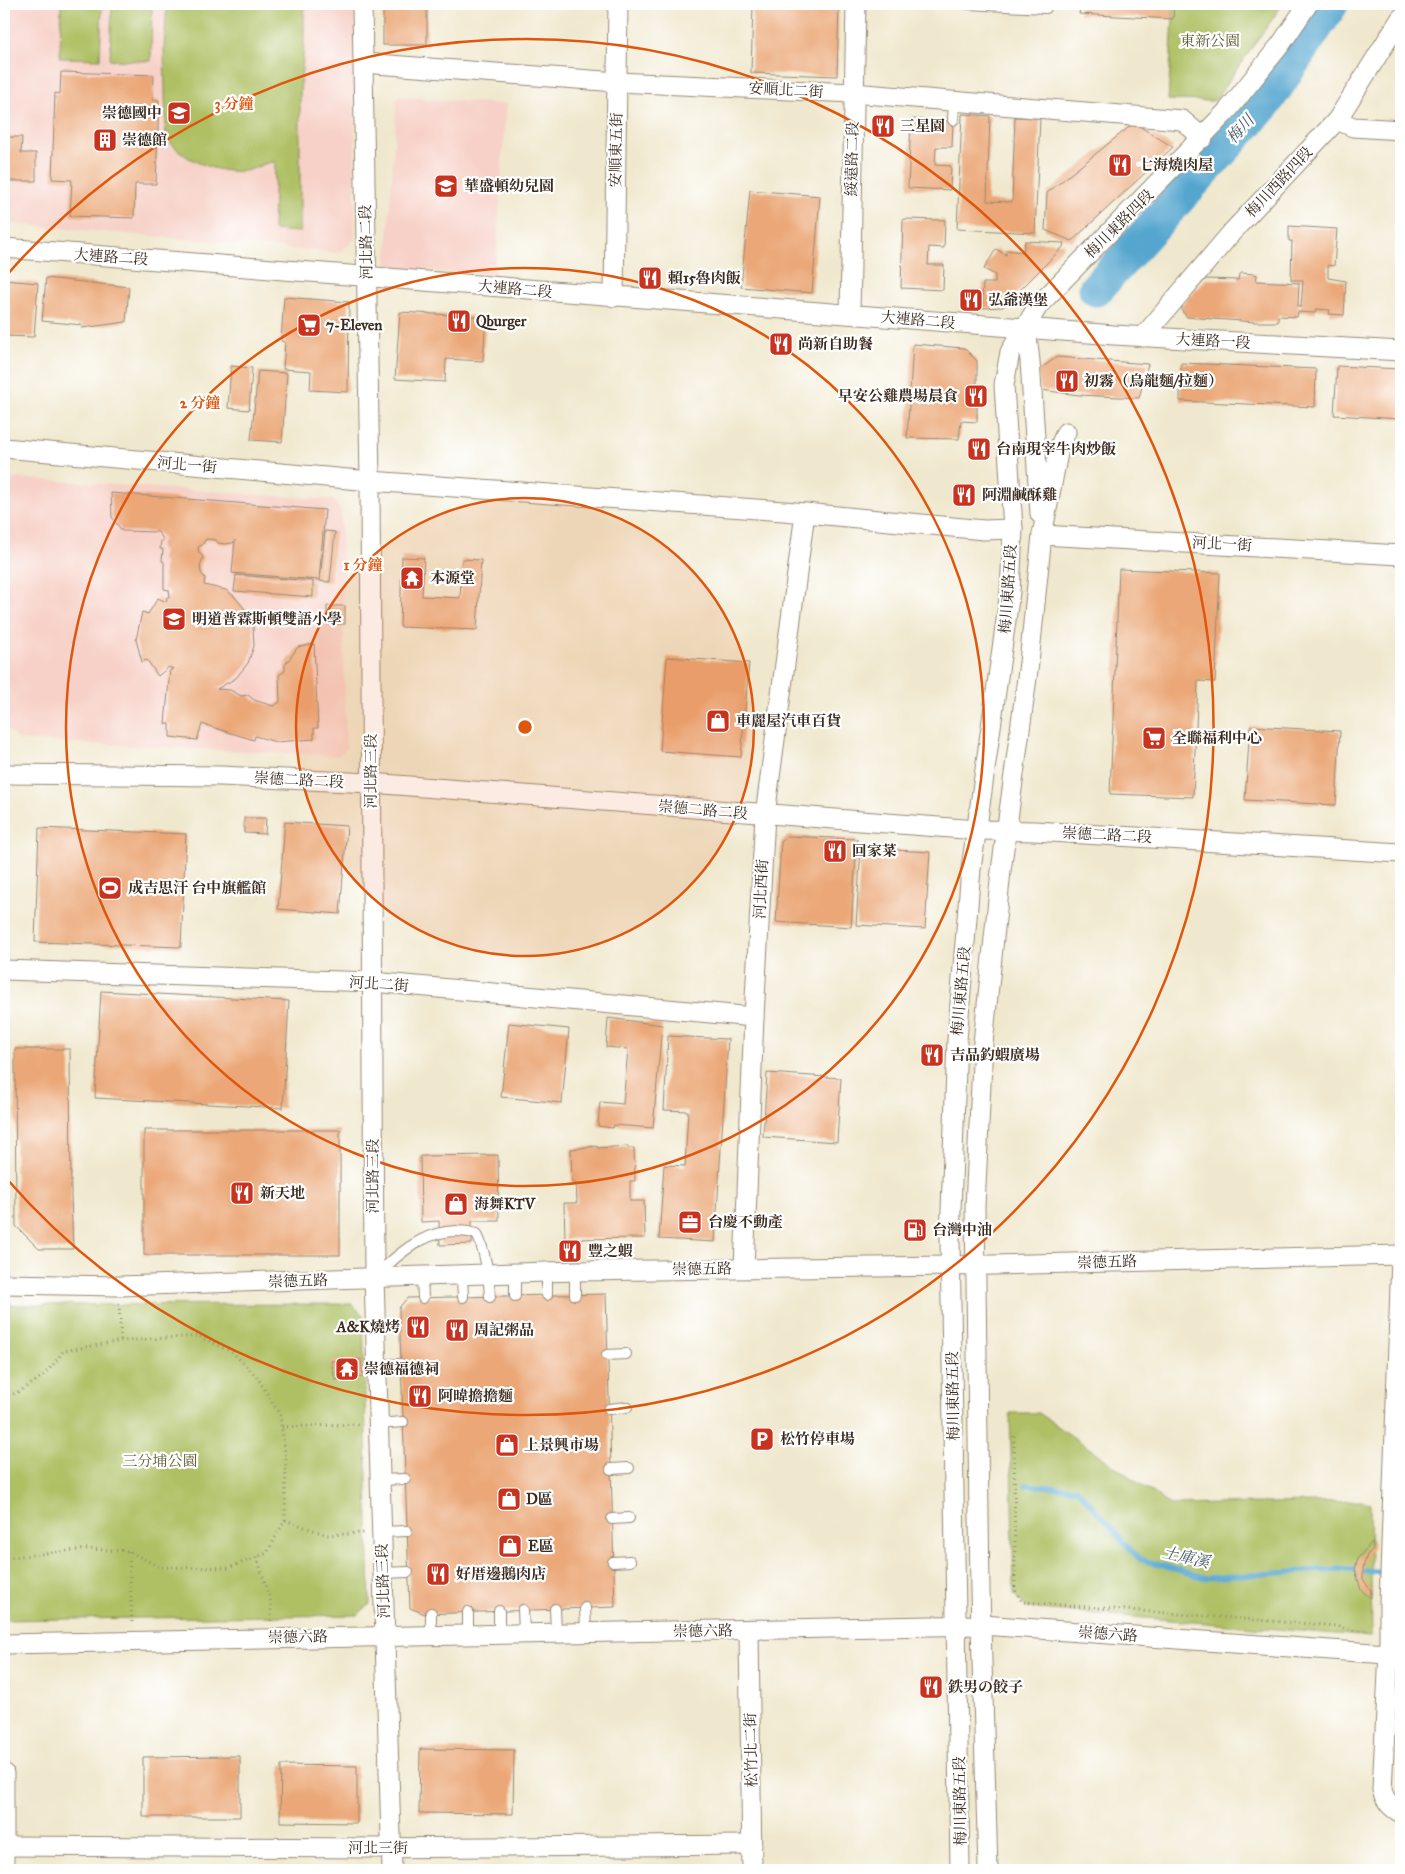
<svg xmlns="http://www.w3.org/2000/svg" width="1405" height="1874" viewBox="0 0 1405 1874" font-family="'IM FELL Great Primer','Noto Serif TC','Noto Serif JP',serif">
	<style>
		.built { fill: #f7d1c7 }
		.green { fill: #aec063; stroke: #747540 }
		.lines { fill: none; stroke-linecap: round; stroke-linejoin: round }
		.stream { stroke: #54a6cf; stroke-width: 5.5 }
		.river { stroke: #54a6cf; stroke-width: 35 }
		.building { fill: #eba777 }
		.service-casing { stroke: #968976; stroke-width: 12 }
		.minor-casing { stroke: #968976; stroke-width: 21 }
		.path { stroke: #968976; stroke-width: 3; stroke-dasharray: 1 4; stroke-linecap: butt }
		.service { stroke: #fff; stroke-width: 10 }
		.minor { stroke: #fff; stroke-width: 19 }
		.ring { fill: none; stroke: #df570d; stroke-width: 2.5 }
		.labels { text-anchor: middle; dominant-baseline: central; stroke-width: 4.5; stroke-linejoin: round; paint-order: stroke }
		.park-label { font-size: 15px; fill: #635e36; stroke: #fff }
		.street-label { font-size: 15px; fill: #3b2a1e; stroke: #fff }
		.poi-label { font-size: 15px; font-weight: bold; fill: #3b2a1e; stroke: #fff; text-anchor: start }
		.water-label { font-size: 16px; font-style: italic; fill: #455c65; stroke: #fff }
		.centre { fill: #df570d; stroke: #fff; stroke-width: 2.5 }
		.ring-label { font-size: 15px; text-anchor: middle; font-weight: bold; fill: #df570d; stroke: #fff; stroke-width: 4.5; stroke-linejoin: round; paint-order: stroke }
	</style>
	<rect width="100%" height="100%" fill="#fff"/>
	<filter id="ink" filterUnits="userSpaceOnUse"><feTurbulence type="fractalNoise" baseFrequency=".02" numOctaves="2"/><feDisplacementMap in="SourceGraphic" scale="10" xChannelSelector="R" yChannelSelector="G"/><feConvolveMatrix kernelMatrix="1 2 1 2 8 2 1 2 1" color-interpolation-filters="sRGB"/></filter>
	<filter id="wash" filterUnits="userSpaceOnUse"><feTurbulence type="fractalNoise" baseFrequency=".0096" numOctaves="4" result="noise"/><feDisplacementMap in="SourceGraphic" scale="20" xChannelSelector="R" yChannelSelector="G"/><feGaussianBlur stdDeviation="1.12" result="paint"/><feColorMatrix in="noise" values="0 0 0 0 0 0 0 0 0 0 0 0 0 0 0 0 0 1.4 0 .05"/><feComposite in="paint" operator="in"/></filter>
	<g filter="url(#wash)">
		<rect width="100%" height="100%" fill="#f0e8ce"/>
		<g class="built">
			<polygon points="4,4 355,4 355,239 339,253 4,223"/>
			<polygon points="397,97 506,104 495,275 386,268"/>
			<polygon points="18,478 334,500 341,513 346,749 338,756 18,740 4,726 4,482"/>
		</g>
		<g class="green">
			<polygon points="61,4 102,4 100,59 60,58"/>
			<polygon points="112,4 152,4 151,61 110,60"/>
			<path d="M 167,4 L 304,4 L 304,45 L 300,93 L 300,232 L 273,230 L 275,162 C 265,162 255,169 245,171 C 218,174 180,160 166,136 L 164,48 Z"/>
			<polygon points="1174,4 1283,4 1215,100 1211,101 1168,100"/>
			<polygon points="352,1304 363,1315 370,1604 357,1615 4,1620 4,1305"/>
			<polygon points="1010,1413 1039,1413 1170,1505 1362,1501 1370,1503 1372,1637 1027,1608 1014,1595"/>
		</g>
		<g class="lines">
			<polyline class="stream" points="1026,1485 1077,1489 1139,1559 1206,1578 1337,1569 1401,1574"/>
			<polyline class="river" points="1096,289 1265,103 1331,4"/>
		</g>
		<g id="blocks">
			<g class="building">
				<rect x="383" y="4" width="44" height="41"/>
				<polygon points="753,4 839,4 837,76 751,73"/>
				<polygon points="1081,4 1174,4 1173,19 1079,14"/>
				<polygon points="61,72 154,75 153,100 159,100 156,184 135,184 134,218 70,216 72,180 52,179 55,93 60,94"/>
				<polygon points="962,114 990,116 987,201 1012,202 1015,117 1040,118 1035,233 957,229"/>
				<polygon points="911,119 953,121 952,147 936,147 935,165 951,166 950,190 908,188"/>
				<polygon points="1134,123 1173,147 1072,241 1045,230 1047,193"/>
				<polygon points="4,137 22,137 21,153 36,153 36,181 4,181"/>
				<polygon points="750,190 820,196 812,293 741,287"/>
				<polygon points="903,219 945,220 944,248 929,247 928,265 944,265 943,290 901,288"/>
				<polygon points="1289,226 1337,229 1334,266 1328,265 1328,278 1346,281 1344,315 1329,314 1330,310 1316,309 1315,313 1298,312 1297,317 1278,316 1278,322 1255,322 1187,317 1182,311 1182,304 1206,279 1238,280 1239,274 1242,273 1254,274 1257,275 1256,281 1299,283 1298,307 1301,307 1303,280 1291,280 1292,241 1289,241"/>
				<polygon points="1025,241 1064,243 1063,247 1003,307 982,308 983,283 995,283 995,275 984,269 996,249 1006,255 1006,250 1023,252"/>
				<polygon points="46,278 129,287 126,322 82,328 82,325 42,321"/>
				<polygon points="4,280 38,283 34,337 4,336"/>
				<polygon points="284,297 349,302 348,392 310,390 311,371 283,369 285,342 281,341"/>
				<polygon points="400,312 486,317 483,361 446,359 445,382 395,379"/>
				<polygon points="913,344 964,348 977,361 977,422 961,421 959,439 907,438"/>
				<polygon points="1057,357 1148,364 1139,398 1079,395 1041,390 1037,371"/>
				<polygon points="1181,363 1316,369 1315,407 1180,401"/>
				<polygon points="231,366 252,368 249,410 228,408"/>
				<polygon points="1337,366 1401,369 1401,419 1334,415"/>
				<polygon points="258,371 287,373 282,442 251,440"/>
				<polygon points="111,493 325,510 319,580 232,573 235,540 233,543 225,544 218,543 216,540 206,539 202,545 198,547 199,553 203,557 200,566 201,573 205,578 204,585 226,590 234,596 249,614 253,626 254,646 248,663 236,678 217,689 230,690 241,696 248,695 254,700 273,706 280,702 279,675 285,671 285,665 298,647 314,644 318,728 314,728 314,739 276,742 255,736 254,740 202,724 197,740 170,737 170,724 165,724 170,670 174,669 169,667 158,676 147,660 142,662 136,640 142,612 148,614 158,598 166,602 167,597 170,597 169,590 164,589 164,562 162,561 163,549 160,549 161,541 164,540 158,532 122,531 112,517"/>
				<polygon points="325,531 335,532 330,582 320,581"/>
				<polygon points="402,557 424,558 422,596 460,598 462,559 481,560 477,630 400,627"/>
				<polygon points="1119,569 1220,573 1215,682 1198,681 1193,797 1110,794"/>
				<polygon points="236,575 313,581 313,597 234,591"/>
				<rect x="327" y="606" width="18" height="18"/>
				<polygon points="667,657 749,663 741,757 660,751"/>
				<polygon points="1250,726 1340,731 1336,805 1245,800"/>
				<polygon points="244,818 266,818 265,834 244,833"/>
				<polygon points="285,822 347,826 340,914 278,909"/>
				<polygon points="39,828 186,834 181,947 35,942"/>
				<polygon points="788,836 857,839 851,927 776,922 781,842"/>
				<polygon points="861,848 930,852 925,929 856,925"/>
				<polygon points="101,991 289,1001 283,1108 95,1098"/>
				<polygon points="608,1018 662,1025 653,1128 614,1125 613,1128 598,1126 600,1102 623,1104 628,1049 606,1047"/>
				<polygon points="509,1023 569,1029 562,1103 501,1097"/>
				<polygon points="668,1036 728,1039 715,1242 659,1239 664,1165 685,1166 688,1111 664,1110"/>
				<polygon points="15,1049 70,1049 71,1197 73,1249 39,1249 16,1226"/>
				<polygon points="767,1073 841,1078 837,1142 763,1137"/>
				<rect x="144" y="1130" width="196" height="125"/>
				<polygon points="597,1146 597,1148 628,1146 628,1148 634,1148 635,1181 630,1181 630,1201 644,1201 645,1238 565,1239 564,1203 577,1203 576,1183 572,1183 571,1149"/>
				<polygon points="498,1155 499,1221 472,1221 472,1244 440,1245 439,1221 421,1222 420,1156"/>
				<polygon points="606,1294 615,1607 425,1614 410,1608 399,1308 407,1298"/>
				<polygon points="361,1359 363,1377 335,1380 331,1361"/>
				<polygon points="1372,1542 1373,1549 1367,1555 1363,1568 1363,1579 1371,1591 1371,1598 1361,1590 1355,1569 1358,1558"/>
				<polygon points="420,1749 514,1750 513,1814 419,1813"/>
				<polygon points="240,1756 240,1817 143,1817 143,1757"/>
				<polygon points="281,1765 357,1766 357,1823 280,1822"/>
			</g>
		</g>
	</g>
	<g filter="url(#ink)">
		<use href="#blocks" fill-opacity="0" stroke="#968976" stroke-width="1"/>
		<g class="lines">
			<g class="service-casing">
				<g id="service">
					<polyline points="968,4 1046,8"/>
					<polyline points="953,120 954,101"/>
					<polyline points="575,1271 575,1295"/>
					<polyline points="515,1273 515,1296"/>
					<polyline points="547,1273 547,1295"/>
					<polyline points="462,1276 463,1297"/>
					<polyline points="422,1277 423,1298"/>
					<path d="M 374,1278 C 402,1249 435,1222 477,1234 C 486,1254 489,1275 490,1297"/>
					<polyline points="607,1355 626,1354"/>
					<polyline points="376,1365 401,1364"/>
					<polyline points="609,1409 627,1407"/>
					<polyline points="378,1424 403,1422"/>
					<polyline points="611,1469 629,1468"/>
					<polyline points="380,1480 405,1479"/>
					<polyline points="612,1519 629,1518"/>
					<polyline points="382,1532 407,1531"/>
					<polyline points="613,1562 630,1561"/>
					<polyline points="383,1573 408,1572"/>
					<polyline points="585,1608 586,1631"/>
					<polyline points="555,1609 556,1631"/>
					<polyline points="523,1610 524,1632"/>
					<polyline points="499,1611 499,1633"/>
					<polyline points="468,1612 468,1633"/>
					<polyline points="431,1613 431,1634"/>
				</g>
			</g>
			<g class="minor-casing">
				<g id="minor">
					<polyline points="362,4 370,481 374,1278 392,1870"/>
					<polyline points="363,63 617,82 853,93 1182,120 1203,138"/>
					<polyline points="1337,120 1353,127 1401,130"/>
					<polyline points="4,248 1114,335 1401,351"/>
					<polyline points="614,297 618,4"/>
					<polyline points="850,314 856,4"/>
					<polyline points="1026,328 1030,361 1040,514"/>
					<polyline points="1143,337 1233,231 1337,120 1401,18"/>
					<polyline points="4,448 370,481 784,511 984,530 1013,529"/>
					<polyline points="1042,535 1401,555"/>
					<polyline points="4,774 221,776 371,783 977,830 1034,831 1401,853"/>
					<polyline points="4,970 373,982 754,1017"/>
					<path d="M 1401,1257 L 1389,1603 L 1389,1653 L 1382,1790 C 1385,1801 1391,1808 1401,1813"/>
					<polyline points="744,1268 754,1017 765,815 805,513"/>
					<polyline points="4,1284 119,1286 575,1271 951,1266 1401,1255"/>
					<polyline points="749,1630 752,1870"/>
					<polyline points="4,1644 982,1625 1401,1655"/>
					<polyline points="4,1773 4,1870"/>
					<polyline points="5,1846 369,1848 752,1845"/>
					<polyline points="960,1870 950,1239 957,1040 971,869 1010,592 1013,529 1004,385 1010,352 1038,306 1228,110 1281,44 1308,4"/>
					<polyline points="988,1870 980,1591 975,1206 983,1043 1001,871 1029,663 1042,535 1059,448 1066,432"/>
				</g>
			</g>
			<g class="path">
				<polyline points="119,1304 121,1341"/>
				<path d="M 4,1398 C 29,1388 49,1374 63,1351 L 121,1341 L 199,1336 L 232,1352 L 257,1377 L 280,1415 L 286,1459 L 285,1520 L 267,1553 L 228,1568 L 159,1567 L 129,1551 L 87,1549 L 4,1558"/>
				<polyline points="282,1427 361,1424"/>
				<polyline points="1014,1436 1015,1590 1022,1602 1336,1626 1355,1631"/>
				<polyline points="285,1520 327,1535 364,1533"/>
				<polyline points="129,1551 132,1624"/>
				<polyline points="257,1557 271,1602 271,1622"/>
			</g>
			<use href="#service" class="service"/>
			<use href="#minor" class="minor"/>
		</g>
	</g>
	<circle cx="525" cy="727" r="229" fill="#df570d" fill-opacity=".12"/>
	<g class="ring">
		<circle cx="525" cy="727" r="229"/>
		<circle cx="525" cy="727" r="459"/>
		<path d="M6 276A688 688 0 1 1 6 1178"/>
	</g>
	<defs>
		<g id="school-square" transform="scale(1.25)"><rect x="-9" y="-9" width="18" height="18" rx="4" fill="#c8321e" stroke="#fff"/><path d="M0-5L7-2L0 1L-7-2ZM-4 1L0 2.5L4 1V4Q0 6-4 4Z" fill="#fff"/></g>
		<g id="restaurant-square" transform="scale(1.25)"><rect x="-9" y="-9" width="18" height="18" rx="4" fill="#c8321e" stroke="#fff"/><path d="M-5-6h1v4h1v-4h1v4h1v-4h1v5L-1.5 .5V6h-2V.5L-5-1ZM5-6V6H3V1.5H1.5Q1.5-4 5-6Z" fill="#fff"/></g>
		<g id="building-square" transform="scale(1.25)"><rect x="-9" y="-9" width="18" height="18" rx="4" fill="#c8321e" stroke="#fff"/><path d="M-4-6H4V6H1V3H-1V6H-4ZM-2.5-4.3h1.7v1.8h-1.7ZM.8-4.3h1.7v1.8H.8ZM-2.5-1h1.7V.8h-1.7ZM.8-1h1.7V.8H.8Z" fill="#fff"/></g>
		<g id="supermarket-square" transform="scale(1.25)"><rect x="-9" y="-9" width="18" height="18" rx="4" fill="#c8321e" stroke="#fff"/><path d="M-6-5.5h2.5l.6 2H6L4.5 2H-2.5L-4.4-4H-6ZM-1.5 3.2a1.3 1.3 0 1 0 .1 0ZM3 3.2a1.3 1.3 0 1 0 .1 0Z" fill="#fff"/></g>
		<g id="temple-square" transform="scale(1.25)"><rect x="-9" y="-9" width="18" height="18" rx="4" fill="#c8321e" stroke="#fff"/><path d="M0-6L5-2H3V0L6.5 2.5H4V6H1.5V3h-3V6H-4V2.5H-6.5L-3 0V-2H-5Z" fill="#fff"/></g>
		<g id="shop-square" transform="scale(1.25)"><rect x="-9" y="-9" width="18" height="18" rx="4" fill="#c8321e" stroke="#fff"/><path d="M-5-2.5h2.3a2.7 3.5 0 0 1 5.4 0H5L5.5 6h-11ZM-1.5-2.5h3a1.5 2.3 0 0 0-3 0Z" fill="#fff"/></g>
		<g id="stadium-square" transform="scale(1.25)"><rect x="-9" y="-9" width="18" height="18" rx="4" fill="#c8321e" stroke="#fff"/><path d="M0-5a6.5 5 0 1 0 0 10a6.5 5 0 1 0 0-10ZM-3.5-1.8h7v3.6h-7Z" fill="#fff"/></g>
		<g id="office-square" transform="scale(1.25)"><rect x="-9" y="-9" width="18" height="18" rx="4" fill="#c8321e" stroke="#fff"/><path d="M-6-3h4V-5.5h4V-3h4V5H-6ZM-1-4.5V-3h2v-1.5ZM-6 0V1H6V0Z" fill="#fff"/></g>
		<g id="fuel-square" transform="scale(1.25)"><rect x="-9" y="-9" width="18" height="18" rx="4" fill="#c8321e" stroke="#fff"/><path d="M-5.5-6h7V0h2V4h1.3V-2.5L3-4.5l.8-.8L6-3V5H2.5V1h-1V6h-7ZM-4.2-4.7v3.2H.2V-4.7Z" fill="#fff"/></g>
		<g id="parking-square" transform="scale(1.25)"><rect x="-9" y="-9" width="18" height="18" rx="4" fill="#c8321e" stroke="#fff"/><path d="M-3.5-5.5H1a3.5 3.5 0 0 1 0 7H-1V5.5H-3.5ZM-1-3.4V-.6H.8a1.4 1.4 0 0 0 0-2.8Z" fill="#fff"/></g>
	</defs>
	<g fill-rule="evenodd">
		<use href="#school-square" x="179" y="113"/>
		<use href="#restaurant-square" x="883" y="126"/>
		<use href="#building-square" x="105" y="140"/>
		<use href="#restaurant-square" x="1120" y="165"/>
		<use href="#school-square" x="446" y="186"/>
		<use href="#restaurant-square" x="650" y="278"/>
		<use href="#restaurant-square" x="971" y="300"/>
		<use href="#restaurant-square" x="459" y="321"/>
		<use href="#supermarket-square" x="309" y="325"/>
		<use href="#restaurant-square" x="781" y="344"/>
		<use href="#restaurant-square" x="1067" y="381"/>
		<use href="#restaurant-square" x="976" y="396"/>
		<use href="#restaurant-square" x="979" y="449"/>
		<use href="#restaurant-square" x="964" y="495"/>
		<use href="#temple-square" x="412" y="578"/>
		<use href="#school-square" x="174" y="619"/>
		<use href="#shop-square" x="718" y="721"/>
		<use href="#supermarket-square" x="1154" y="738"/>
		<use href="#restaurant-square" x="835" y="851"/>
		<use href="#stadium-square" x="110" y="888"/>
		<use href="#restaurant-square" x="932" y="1055"/>
		<use href="#restaurant-square" x="242" y="1193"/>
		<use href="#shop-square" x="456" y="1204"/>
		<use href="#office-square" x="690" y="1222"/>
		<use href="#fuel-square" x="915" y="1230"/>
		<use href="#restaurant-square" x="570" y="1251"/>
		<use href="#restaurant-square" x="418" y="1327"/>
		<use href="#restaurant-square" x="457" y="1330"/>
		<use href="#temple-square" x="347" y="1369"/>
		<use href="#restaurant-square" x="420" y="1396"/>
		<use href="#parking-square" x="762" y="1439"/>
		<use href="#shop-square" x="507" y="1445"/>
		<use href="#shop-square" x="509" y="1499"/>
		<use href="#shop-square" x="510" y="1546"/>
		<use href="#restaurant-square" x="438" y="1574"/>
		<use href="#restaurant-square" x="931" y="1687"/>
	</g>
	<g class="labels">
		<g class="park-label">
			<text x="1210" y="41">東新公園</text>
			<text x="160" y="1461">三分埔公園</text>
		</g>
		<g class="street-label">
			<text transform="translate(786 90) rotate(3)">安順北二街</text>
			<text transform="translate(616 150) rotate(-89)">安順東五街</text>
			<text transform="translate(852 159) rotate(-89)">綏遠路二段</text>
			<text transform="translate(1279 182) rotate(-47)">梅川西路四段</text>
			<text transform="translate(1119 224) rotate(-45)">梅川東路四段</text>
			<text transform="translate(366 242) rotate(-91)">河北路二段</text>
			<text transform="translate(111 257) rotate(4)">大連路二段</text>
			<text transform="translate(515 289) rotate(5)">大連路二段</text>
			<text transform="translate(918 320) rotate(5)">大連路二段</text>
			<text transform="translate(1213 341) rotate(3)">大連路一段</text>
			<text transform="translate(187 465) rotate(5)">河北一街</text>
			<text transform="translate(1222 544) rotate(3)">河北一街</text>
			<text transform="translate(1008 589) rotate(-86)">梅川東路五段</text>
			<text transform="translate(371 771) rotate(-90)">河北路三段</text>
			<text transform="translate(299 780) rotate(3)">崇德二路二段</text>
			<text transform="translate(703 810) rotate(5)">崇德二路二段</text>
			<text transform="translate(1107 835) rotate(3)">崇德二路二段</text>
			<text transform="translate(761 889) rotate(-87)">河北西街</text>
			<text transform="translate(379 984) rotate(4)">河北二街</text>
			<text transform="translate(961 991) rotate(-85)">梅川東路五段</text>
			<text transform="translate(373 1176) rotate(-90)">河北路三段</text>
			<text transform="translate(1107 1262) rotate(-2)">崇德五路</text>
			<text transform="translate(702 1269) rotate(-1)">崇德五路</text>
			<text transform="translate(298 1281) rotate(-2)">崇德五路</text>
			<text transform="translate(953 1396) rotate(-91)">梅川東路五段</text>
			<text transform="translate(383 1581) rotate(-92)">河北路三段</text>
			<text transform="translate(703 1631) rotate(-1)">崇德六路</text>
			<text transform="translate(1108 1634) rotate(4)">崇德六路</text>
			<text transform="translate(298 1637) rotate(-1)">崇德六路</text>
			<text transform="translate(751 1750) rotate(-91)">松竹北二街</text>
			<text transform="translate(960 1801) rotate(-91)">梅川東路五段</text>
			<text x="378" y="1848">河北三街</text>
		</g>
		<g class="poi-label">
			<text x="162" y="113" text-anchor="end">崇德國中</text>
			<text x="900" y="126">三星園</text>
			<text x="122" y="140">崇德館</text>
			<text x="1138" y="165">七海燒肉屋</text>
			<text x="464" y="186">華盛頓幼兒園</text>
			<text x="668" y="278">賴15魯肉飯</text>
			<text x="988" y="300">弘爺漢堡</text>
			<text x="476" y="321">Qburger</text>
			<text x="326" y="325">7-Eleven</text>
			<text x="798" y="344">尚新自助餐</text>
			<text x="1084" y="381">初霧（烏龍麵/拉麵）</text>
			<text x="958" y="396" text-anchor="end">早安公雞農場晨食</text>
			<text x="996" y="449">台南現宰牛肉炒飯</text>
			<text x="982" y="495">阿淵鹹酥雞</text>
			<text x="430" y="578">本源堂</text>
			<text x="192" y="619">明道普霖斯頓雙語小學</text>
			<text x="736" y="721">車麗屋汽車百貨</text>
			<text x="1172" y="738">全聯福利中心</text>
			<text x="852" y="851">回家菜</text>
			<text x="128" y="888">成吉思汗 台中旗艦館</text>
			<text x="950" y="1055">吉品釣蝦廣場</text>
			<text x="260" y="1193">新天地</text>
			<text x="474" y="1204">海舞KTV</text>
			<text x="708" y="1222">台慶不動產</text>
			<text x="932" y="1230">台灣中油</text>
			<text x="588" y="1251">豐之蝦</text>
			<text x="400" y="1327" text-anchor="end">A&amp;K燒烤</text>
			<text x="474" y="1330">周記粥品</text>
			<text x="364" y="1369">崇德福德祠</text>
			<text x="438" y="1396">阿暐擔擔麵</text>
			<text x="780" y="1439">松竹停車場</text>
			<text x="524" y="1445">上景興市場</text>
			<text x="526" y="1499">D區</text>
			<text x="528" y="1546">E區</text>
			<text x="456" y="1574">好厝邊鵝肉店</text>
			<text x="948" y="1687">鉄男の餃子</text>
		</g>
		<g class="water-label">
			<text transform="translate(1240 129) rotate(-48)">梅川</text>
			<text transform="translate(1186 1557) rotate(13)">土庫溪</text>
		</g>
	</g>
	<circle cx="525" cy="727" r="8" class="centre"/>
	<g class="ring-label">
		<text x="234" y="109">3 分鐘</text>
		<text x="200" y="408">2 分鐘</text>
		<text x="363" y="570">1 分鐘</text>
	</g>
	<rect width="1405" height="1874" fill="none" stroke="#fff" stroke-width="20"/>
</svg>
